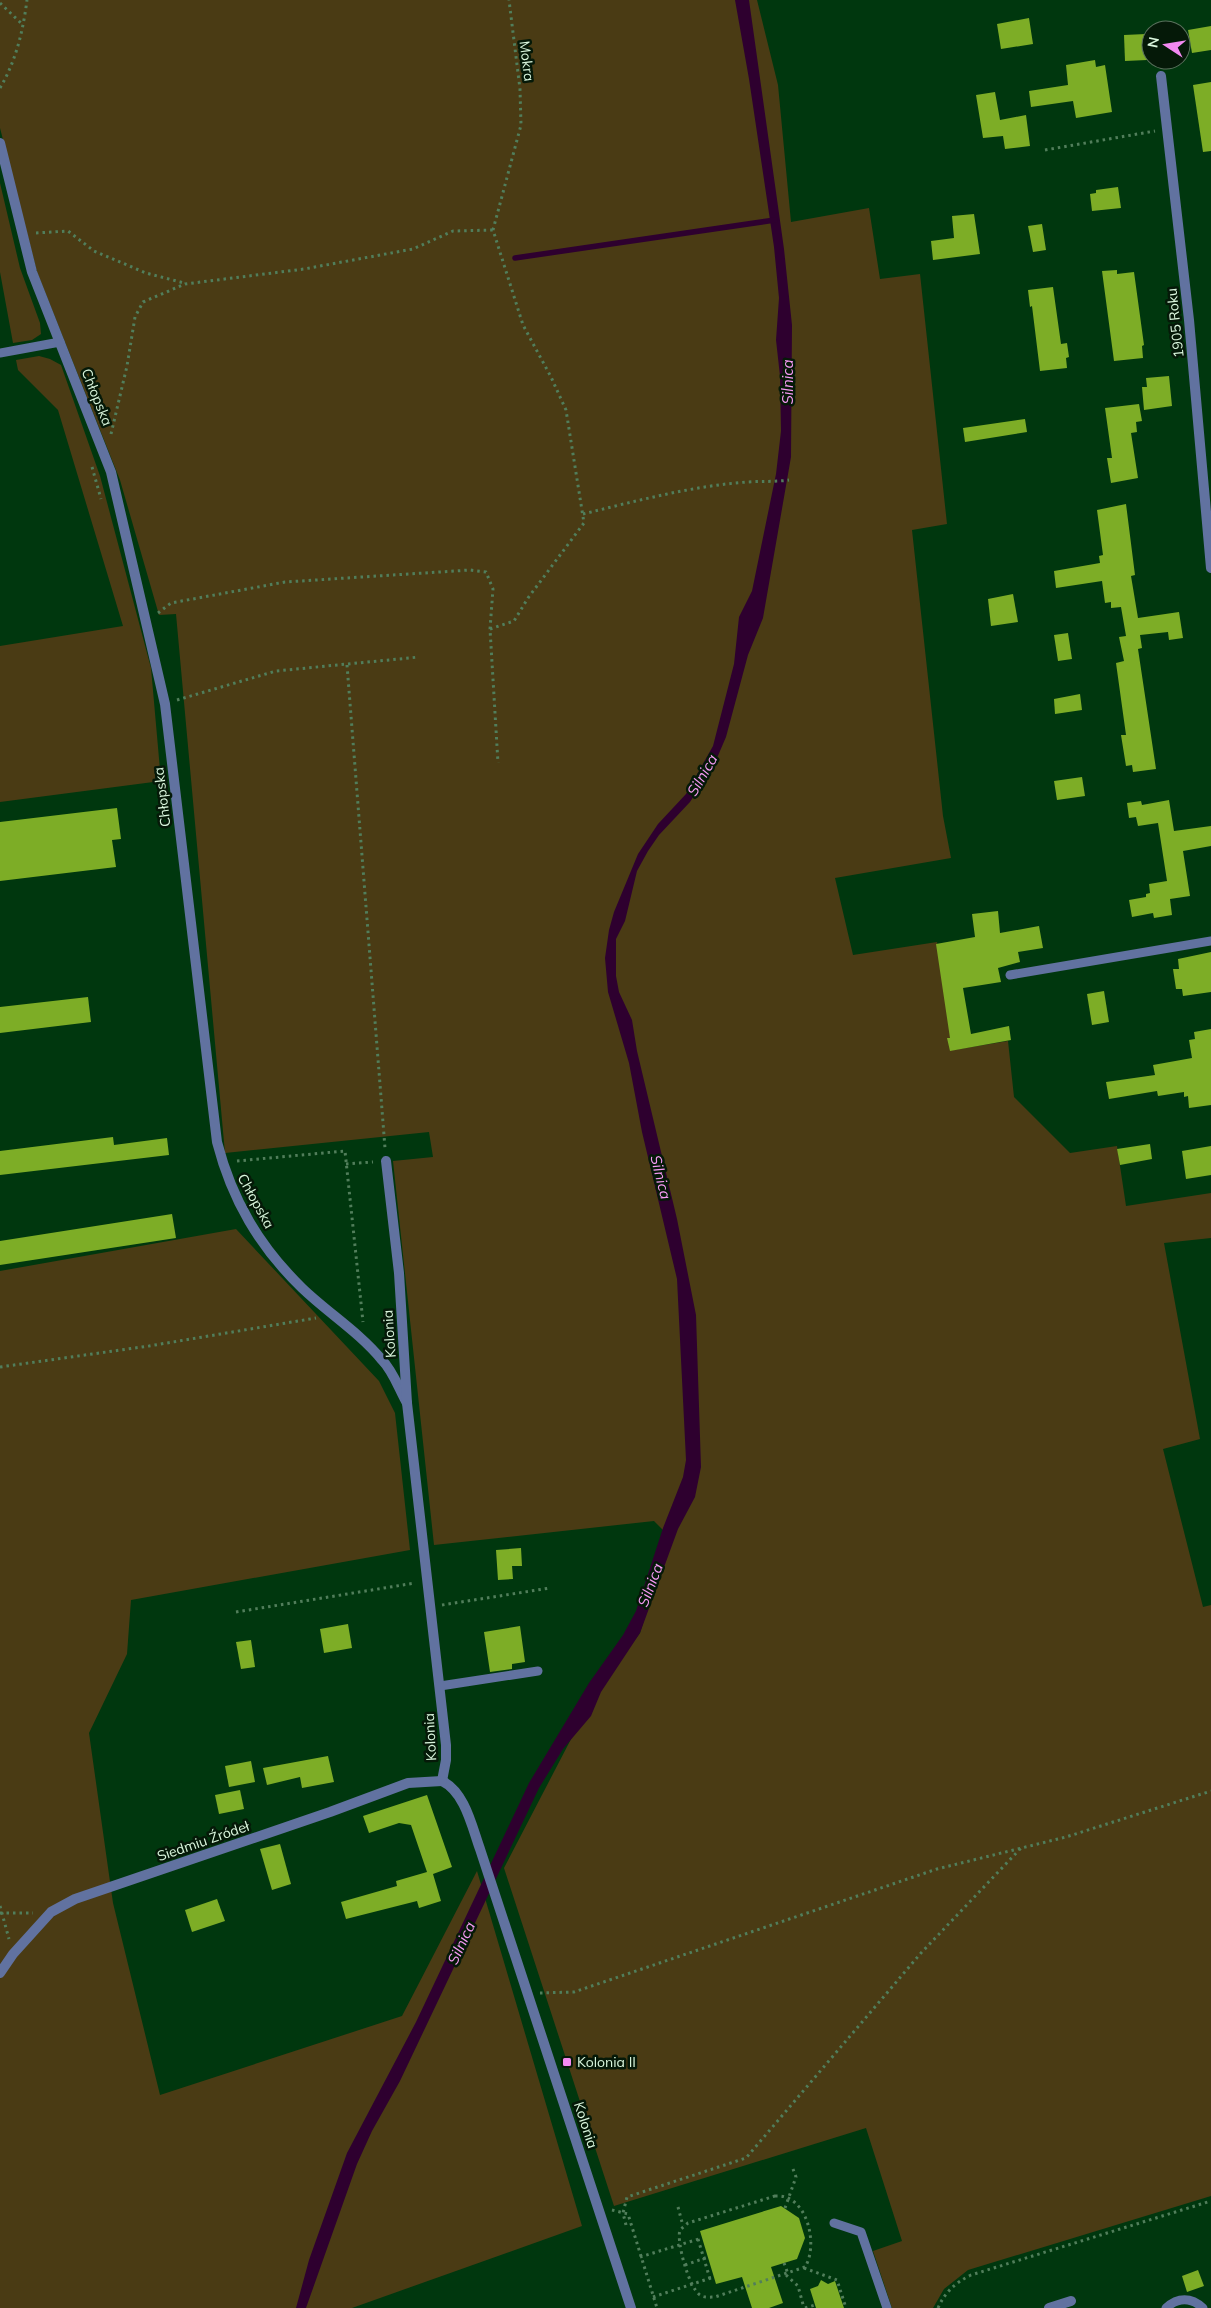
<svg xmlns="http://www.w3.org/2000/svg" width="1211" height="2308" viewBox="0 0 1211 2308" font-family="Mulish,sans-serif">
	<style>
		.green { fill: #4a3b14 }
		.water { fill: #2e002f }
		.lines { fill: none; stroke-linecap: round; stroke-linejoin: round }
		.stream { stroke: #2e002f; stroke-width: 5.5 }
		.building { fill: #7dad26 }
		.path { stroke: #517e5b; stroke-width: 3; stroke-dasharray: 2.5 4; stroke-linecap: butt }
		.service { stroke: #6172a0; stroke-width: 9 }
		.minor { stroke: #6172a0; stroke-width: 10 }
		.poi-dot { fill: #f38af1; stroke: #051908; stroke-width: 2 }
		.labels { text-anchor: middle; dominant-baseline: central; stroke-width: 5; stroke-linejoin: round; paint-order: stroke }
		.street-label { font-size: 14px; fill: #daf6dd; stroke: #051908 }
		.poi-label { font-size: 14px; fill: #daf6dd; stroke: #051908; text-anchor: start }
		.water-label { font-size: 15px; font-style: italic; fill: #f69af4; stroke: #051908 }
	</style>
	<rect width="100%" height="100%" fill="#00370e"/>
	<g class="green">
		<polygon points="0,0 757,0 778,85 791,222 869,208 880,279 920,274 947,524 912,530 943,816 951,858 835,878 853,955 937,942 953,1050 1008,1041 1014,1097 1070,1153 1117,1146 1126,1206 1211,1193 1211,1238 1164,1243 1200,1439 1163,1449 1203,1607 1211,1605 1211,2196 968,2270 944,2289 933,2308 892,2308 873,2251 902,2241 866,2128 614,2206 504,1868 595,1693 640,1633 670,1537 654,1521 434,1545 393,1161 433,1157 429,1132 225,1153 176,614 159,615 120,480 37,272 0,128"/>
		<polygon points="0,183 20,268 40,323 41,334 32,340 13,343 0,272"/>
		<polygon points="39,356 50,359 61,365 100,476 151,668 161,781 0,802 0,646 123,626 58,410 18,370 16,360"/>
		<polygon points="236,1229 379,1381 395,1413 410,1550 131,1600 127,1654 89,1733 113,1903 160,2095 402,2016 477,1871 582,2226 352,2308 0,2308 0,1271"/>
	</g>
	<polygon class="water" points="735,0 749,0 784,249 792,325 791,457 763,618 748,655 726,737 714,765 690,802 659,835 648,851 637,871 625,921 616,939 616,976 619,992 632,1020 637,1051 677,1219 696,1315 701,1467 695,1497 678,1529 640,1633 601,1692 591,1716 563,1749 539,1788 400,2081 372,2131 357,2164 306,2308 296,2308 309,2260 347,2153 416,2022 529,1783 589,1683 623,1635 636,1611 663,1528 683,1477 686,1460 677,1279 642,1132 629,1063 608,992 605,958 609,930 614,912 638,854 658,824 686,794 713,746 734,664 739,617 752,591 776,474 781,431 780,376 776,340 779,298 774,247 749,79"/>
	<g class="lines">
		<polyline class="stream" points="515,258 775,220"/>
	</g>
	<g class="building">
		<polygon points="1029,18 1033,44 1001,49 997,24"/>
		<polygon points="1211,26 1211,50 1192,53 1188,30"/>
		<polygon points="1146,34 1147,60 1125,61 1124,35"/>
		<polygon points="1095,60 1096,67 1105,65 1112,112 1076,118 1073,101 1031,107 1029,91 1068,85 1066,65"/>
		<polygon points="1211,82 1211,151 1203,152 1193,85"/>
		<polygon points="995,92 1000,120 1026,115 1030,146 1005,149 1003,136 983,138 976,95"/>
		<polygon points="1118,187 1121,208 1092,211 1090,194 1096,193 1096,190"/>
		<polygon points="974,214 980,254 933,260 931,241 954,238 952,216"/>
		<polygon points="1042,224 1046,250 1033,252 1028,226"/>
		<polygon points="1117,270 1117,274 1134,272 1144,345 1142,346 1143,358 1114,361 1102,271"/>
		<polygon points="1053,287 1061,344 1067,343 1069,357 1066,358 1067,368 1040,371 1032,306 1030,307 1028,290"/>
		<polygon points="1169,376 1172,406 1144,410 1142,387 1147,387 1146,378"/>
		<polygon points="1139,404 1142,421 1136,422 1137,432 1131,433 1138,478 1111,483 1107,458 1112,458 1105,408"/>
		<polygon points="1025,419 1027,432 965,442 963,428"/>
		<polygon points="1126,504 1135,575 1131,576 1138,618 1179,612 1183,638 1169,640 1168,632 1140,635 1142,648 1138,649 1156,769 1133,772 1132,765 1126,766 1121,735 1126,735 1116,663 1124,661 1119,637 1126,636 1121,607 1111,608 1111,602 1105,603 1102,581 1056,588 1054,571 1100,563 1099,556 1103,555 1097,510"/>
		<polygon points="1013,594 1018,622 991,626 988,599"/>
		<polygon points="1068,633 1072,659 1058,661 1054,635"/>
		<polygon points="1080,694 1082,710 1055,714 1054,699"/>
		<polygon points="1082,777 1085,796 1057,800 1054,781"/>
		<polygon points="1169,800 1174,831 1211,826 1211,846 1183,851 1190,896 1170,899 1172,915 1154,918 1153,913 1132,917 1129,900 1146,897 1146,894 1150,893 1149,884 1167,881 1158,823 1138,826 1136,817 1129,818 1127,803 1141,801 1142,805"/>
		<polygon points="117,808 121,839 112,840 116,867 0,881 0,822"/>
		<polygon points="998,911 1000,933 1039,926 1043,948 1018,952 1020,962 998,968 1001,982 963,988 971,1034 1009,1026 1011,1040 950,1051 947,1038 950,1038 936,944 975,937 972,914"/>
		<polygon points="1211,952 1211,992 1183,996 1182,989 1176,989 1173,969 1179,969 1178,959"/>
		<polygon points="1104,991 1109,1022 1092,1025 1087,994"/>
		<polygon points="88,997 91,1022 0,1033 0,1007"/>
		<polygon points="1211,1029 1211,1105 1189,1108 1188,1096 1184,1097 1184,1092 1158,1096 1157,1091 1109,1099 1106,1082 1155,1075 1153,1065 1192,1058 1189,1040 1195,1039 1194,1032"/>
		<polygon points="113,1137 114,1145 167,1138 169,1155 0,1175 0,1151"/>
		<polygon points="1150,1144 1152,1159 1120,1165 1117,1149"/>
		<polygon points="1211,1146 1211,1175 1186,1179 1182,1151"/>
		<polygon points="172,1214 176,1238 0,1265 0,1241"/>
		<polygon points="521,1548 522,1566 512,1566 513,1579 498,1580 496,1550"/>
		<polygon points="348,1624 352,1648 324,1653 320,1629"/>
		<polygon points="520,1626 525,1662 512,1664 512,1669 490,1672 484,1632"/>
		<polygon points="251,1640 255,1667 241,1669 236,1642"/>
		<polygon points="328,1756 334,1782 302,1788 300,1777 267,1785 263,1768"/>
		<polygon points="251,1761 255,1782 229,1787 225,1766"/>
		<polygon points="240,1790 244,1809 219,1814 215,1795"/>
		<polygon points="427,1795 452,1867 433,1874 441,1901 419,1908 417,1901 346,1919 341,1902 397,1886 396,1881 427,1872 411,1825 399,1823 369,1833 363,1816"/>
		<polygon points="280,1844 291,1884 272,1890 260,1849"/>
		<polygon points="217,1899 225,1921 192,1932 185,1910"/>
		<polygon points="781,2206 799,2218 805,2238 797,2259 771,2267 783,2303 769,2308 752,2308 742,2277 716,2284 700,2231"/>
		<polygon points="1198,2270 1204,2286 1187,2292 1182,2276"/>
		<polygon points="821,2280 828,2284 835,2281 844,2308 816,2308 810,2289 818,2286"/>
	</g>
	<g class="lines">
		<g class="path">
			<polyline points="0,3 23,25"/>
			<path d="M 0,88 C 16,61 23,31 27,0"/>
			<polyline points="1045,150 1155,131"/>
			<polyline points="36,233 68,231 94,251 146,273 184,283"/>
			<polyline points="111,434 127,366 135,317 143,302 185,284 304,269 413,249 453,231 493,230"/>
			<polyline points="92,467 101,499"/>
			<path d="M 583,514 C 636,501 692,486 747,482 C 762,481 775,482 789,480"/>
			<polyline points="158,613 171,603 285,582 470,570 486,572 493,589 490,629 498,763"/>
			<polyline points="490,629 514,621 528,598 584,523 566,410 551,377 523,325 493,230 521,125 520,89 509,0"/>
			<polyline points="347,665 385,1148"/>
			<polyline points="177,700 276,671 419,657"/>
			<polyline points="237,1161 345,1151 363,1322"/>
			<polyline points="346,1164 373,1162"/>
			<polyline points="0,1367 149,1346 316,1318"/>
			<polyline points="442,1605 550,1588"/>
			<polyline points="236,1612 415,1583"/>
			<polyline points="0,1906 9,1939"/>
			<polyline points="0,1913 33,1913"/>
			<polyline points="540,1993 574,1992 937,1869 1066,1837 1211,1791"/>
			<path d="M 775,2196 C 807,2193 819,2245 805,2267 L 715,2297 C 710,2297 704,2298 700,2295 C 689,2288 676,2241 680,2230 L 688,2223 Z"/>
			<polyline points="678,2207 683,2226"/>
			<polyline points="785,2208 796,2177 793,2169"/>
			<polyline points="612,2210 628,2214 657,2308"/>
			<polyline points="626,2225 623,2213 627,2197 746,2158 921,1953 1021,1848"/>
			<polyline points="698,2239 710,2279"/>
			<polyline points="640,2257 702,2238"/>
			<polyline points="784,2263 788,2274"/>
			<polyline points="685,2265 708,2257"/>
			<polyline points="804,2268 837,2280 846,2308"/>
			<polyline points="786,2275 798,2286 804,2308"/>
			<polyline points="653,2297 714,2277"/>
			<polyline points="805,2308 815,2305"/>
			<path d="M 938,2308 C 945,2292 955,2283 971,2275 L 1211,2201"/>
		</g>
		<g class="service">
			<polyline points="0,353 60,342"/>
			<polyline points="1010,975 1211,941"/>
			<polyline points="440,1686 538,1671"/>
			<polyline points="834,2223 861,2232 887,2308"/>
			<path d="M 1166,2308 C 1178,2297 1191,2297 1203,2308"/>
		</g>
		<g class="minor">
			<polyline points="1161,76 1189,320 1211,568"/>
			<path d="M 0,143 L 32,272 L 111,472 L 165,704 L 217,1142 C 232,1200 259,1246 302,1288 C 328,1313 359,1332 382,1360 C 393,1371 399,1389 407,1403"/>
			<polyline points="386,1161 399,1273 407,1403 446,1745 446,1760 442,1781"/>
			<path d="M 442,1781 C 465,1792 472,1827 480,1849 L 631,2308"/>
			<polyline points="0,1973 13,1954 51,1912 75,1899 330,1812 408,1783 442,1781"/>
			<polyline points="1049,2308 1071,2301"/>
		</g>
	</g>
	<rect class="poi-dot" x="562" y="2057" width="10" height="10" rx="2.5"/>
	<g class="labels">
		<g class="street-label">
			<text transform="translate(527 61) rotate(83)">Mokra</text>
			<text transform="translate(1175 323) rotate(-96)">1905 Roku</text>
			<text transform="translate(97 397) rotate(68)">Chłopska</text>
			<text transform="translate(162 797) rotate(-97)">Chłopska</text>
			<text transform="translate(256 1201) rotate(61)">Chłopska</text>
			<text transform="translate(389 1334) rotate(-94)">Kolonia</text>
			<text transform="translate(430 1737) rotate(-93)">Kolonia</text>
			<text transform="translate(203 1841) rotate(-19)">Siedmiu Źródeł</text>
			<text transform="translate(586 2125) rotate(72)">Kolonia</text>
		</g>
		<g class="poi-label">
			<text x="577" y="2062">Kolonia II</text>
		</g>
		<g class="water-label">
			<text transform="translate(787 382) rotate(-90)">Silnica</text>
			<text transform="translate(702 775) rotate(-60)">Silnica</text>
			<text transform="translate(661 1177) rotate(76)">Silnica</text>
			<text transform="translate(650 1585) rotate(-69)">Silnica</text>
			<text transform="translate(461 1943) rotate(-65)">Silnica</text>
		</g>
	</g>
	<g transform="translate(1166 45) rotate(282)"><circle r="24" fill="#051908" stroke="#5a715d"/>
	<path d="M0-4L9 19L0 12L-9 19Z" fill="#f38af1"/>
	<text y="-8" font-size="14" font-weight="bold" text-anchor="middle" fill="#daf6dd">N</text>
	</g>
</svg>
